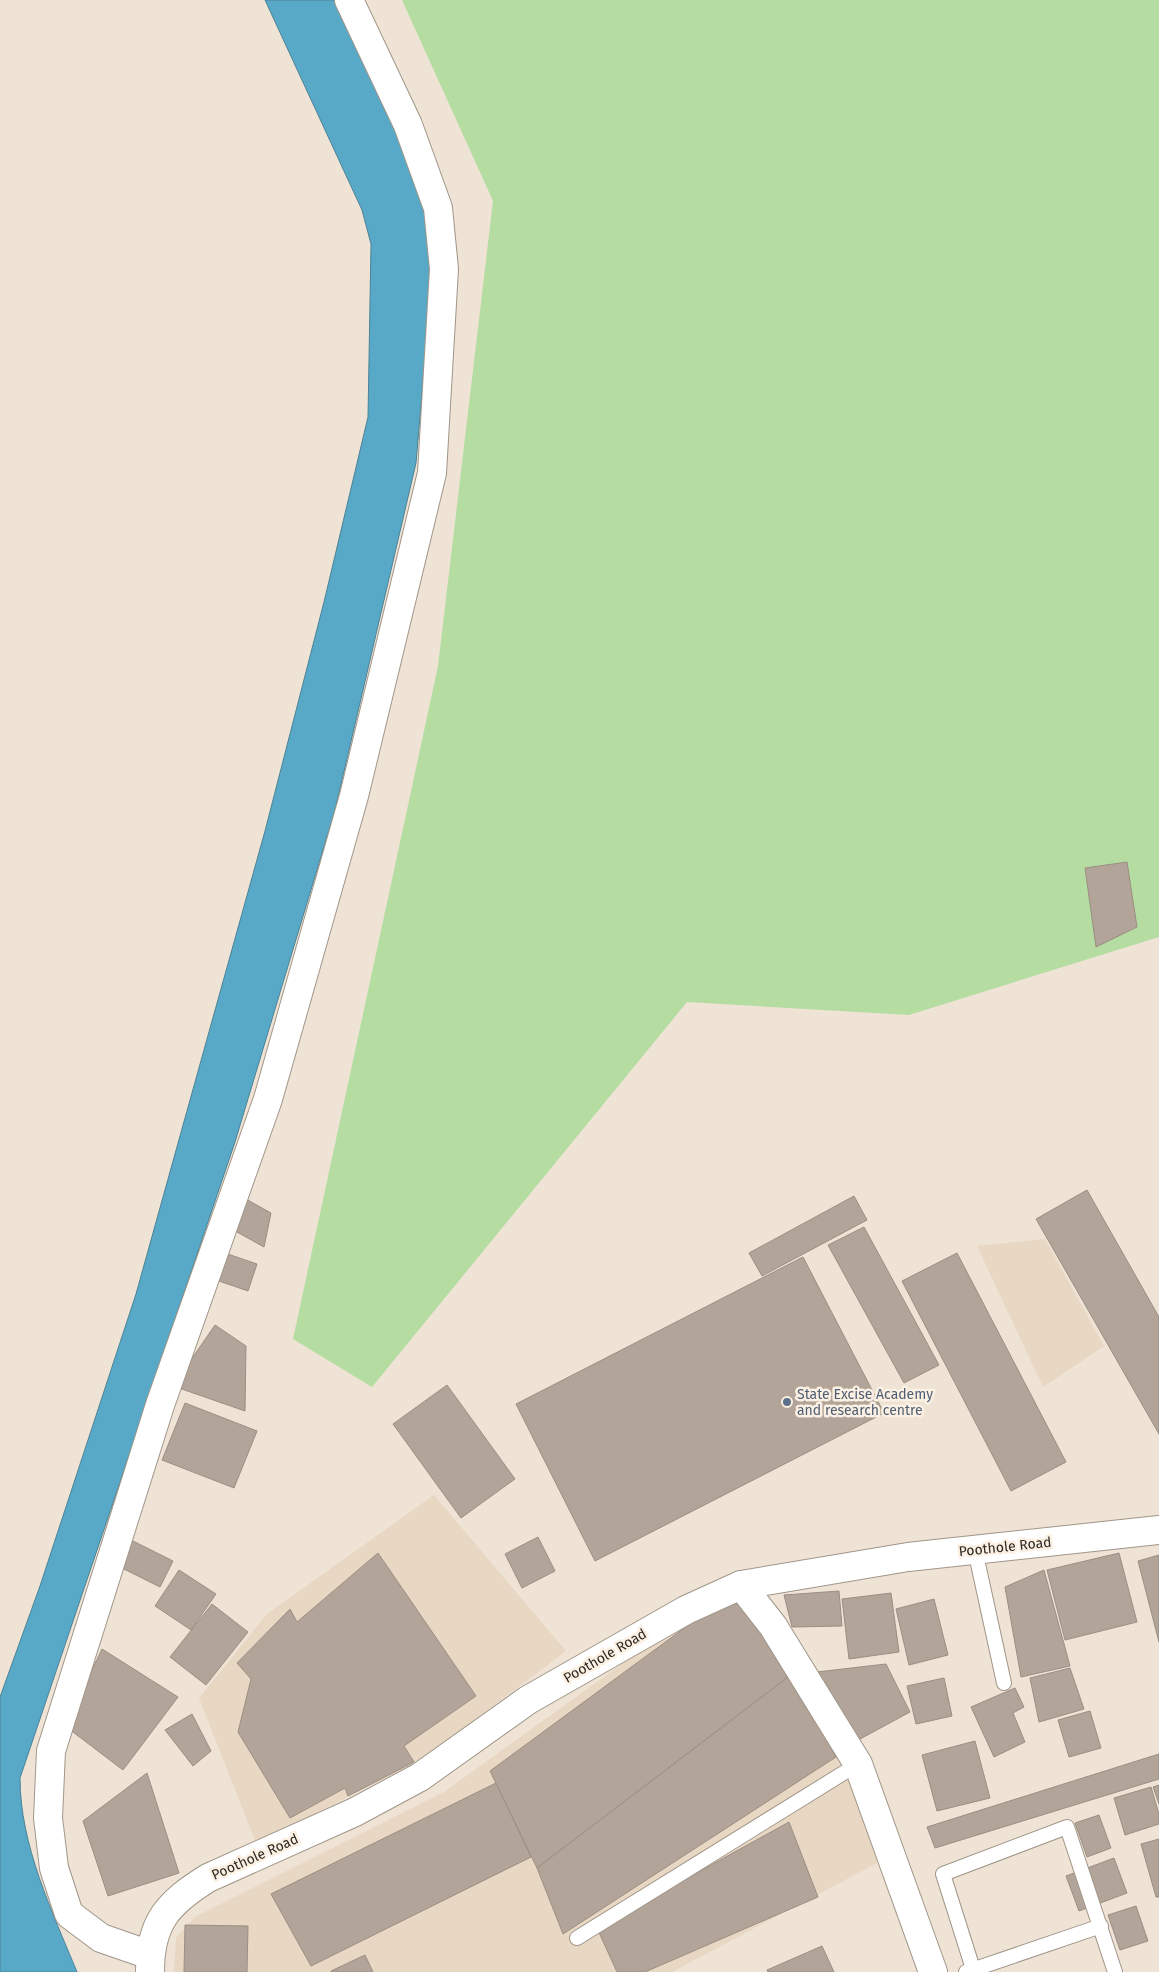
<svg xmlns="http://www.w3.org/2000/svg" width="1159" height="1972" viewBox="0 0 1159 1972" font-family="'Fira Sans',sans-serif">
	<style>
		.built { fill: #e7d7c3 }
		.green { fill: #b5dda2 }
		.water { fill: #58a9c7; stroke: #4b8296 }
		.building { fill: #b2a499; stroke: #9b8e83 }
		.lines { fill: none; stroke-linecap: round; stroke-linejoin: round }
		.service-casing { stroke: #a09689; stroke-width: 16 }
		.minor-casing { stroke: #a09689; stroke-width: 30 }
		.tertiary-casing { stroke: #a09689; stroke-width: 30 }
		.service { stroke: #fff; stroke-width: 14 }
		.minor { stroke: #fff; stroke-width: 28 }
		.tertiary { stroke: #fff; stroke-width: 28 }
		.service-dot { fill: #5c6f8a; stroke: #fbf0e2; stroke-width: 2 }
		.labels { text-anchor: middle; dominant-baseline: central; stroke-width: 5; stroke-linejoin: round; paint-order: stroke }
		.service-label { font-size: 14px; fill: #4e5e75; stroke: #fbf0e2; text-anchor: start }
		.street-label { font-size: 14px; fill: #2c2823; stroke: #fbf0e2 }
	</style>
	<rect width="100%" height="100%" fill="#eee3d5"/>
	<g class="built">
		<polygon points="1045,1239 1104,1346 1043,1387 977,1246"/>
		<polygon points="434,1495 566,1651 420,1761 256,1843 199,1698 267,1614"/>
		<polygon points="734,1591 847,1759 877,1863 672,1972 174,1972 176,1938 195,1917 444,1792 679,1623"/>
	</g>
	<polygon class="green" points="402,0 1159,0 1159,937 909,1015 687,1002 372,1387 293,1339 438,666 493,201"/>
	<path class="water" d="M 265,0 L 334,0 L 411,164 L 427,223 L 431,290 L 416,463 L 335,810 L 235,1142 L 20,1778 C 20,1845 52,1911 77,1972 L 0,1972 L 0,1697 L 40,1586 L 136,1294 L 265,831 L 324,602 L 368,417 L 371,244 L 362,210 Z"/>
	<g class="building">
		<polygon points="1127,862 1137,927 1096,947 1085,868"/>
		<polygon points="1087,1190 1159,1317 1159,1434 1036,1219"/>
		<polygon points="854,1196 867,1220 762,1276 749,1253"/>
		<polygon points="244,1198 271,1213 264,1247 228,1227"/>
		<polygon points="864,1227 939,1365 904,1383 828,1245"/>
		<polygon points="219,1251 257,1264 248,1291 219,1281"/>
		<polygon points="957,1253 1066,1462 1011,1491 902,1281"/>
		<polygon points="803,1257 884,1413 595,1561 516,1404"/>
		<polygon points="215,1325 246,1346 245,1411 173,1386"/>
		<polygon points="447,1385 515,1479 461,1518 393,1424"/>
		<polygon points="185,1403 257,1431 234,1488 162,1460"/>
		<polygon points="538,1537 555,1571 522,1588 505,1554"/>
		<polygon points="131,1540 173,1561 160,1587 118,1566"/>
		<polygon points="378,1553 476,1696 404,1746 414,1762 348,1796 345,1788 290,1818 238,1732 251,1679 237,1663 290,1609 297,1622"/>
		<polygon points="1119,1553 1137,1622 1065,1640 1047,1570"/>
		<polygon points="1159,1555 1159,1642 1138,1561"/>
		<polygon points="179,1570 216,1594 191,1630 155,1606"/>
		<polygon points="1044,1570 1070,1666 1021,1677 1005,1587"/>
		<polygon points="839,1591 842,1626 792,1627 784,1595"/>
		<polygon points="732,1593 792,1674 537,1868 490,1771"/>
		<polygon points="891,1593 899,1652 849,1659 842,1599"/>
		<polygon points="934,1599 948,1655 909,1665 896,1609"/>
		<polygon points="212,1604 248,1632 206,1685 170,1657"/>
		<polygon points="102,1649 178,1697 123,1770 65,1726"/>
		<polygon points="886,1664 910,1712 849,1745 808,1673"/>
		<polygon points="1070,1668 1084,1709 1039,1722 1030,1678"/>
		<polygon points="792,1674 836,1757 563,1934 537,1868"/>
		<polygon points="944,1678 952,1716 916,1724 907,1686"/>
		<polygon points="1015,1688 1024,1707 1013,1713 1025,1742 994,1757 971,1707"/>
		<polygon points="1090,1711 1101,1748 1069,1757 1058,1720"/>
		<polygon points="192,1714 211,1751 193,1766 165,1730"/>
		<polygon points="975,1741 990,1798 937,1811 922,1755"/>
		<polygon points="1159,1754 1159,1779 935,1848 927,1827"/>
		<polygon points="147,1773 179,1873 108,1896 83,1821"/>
		<polygon points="496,1783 531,1857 311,1966 271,1894"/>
		<polygon points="1159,1785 1159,1804 1153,1787"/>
		<polygon points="1151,1787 1159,1814 1159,1824 1125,1835 1114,1798"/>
		<polygon points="1099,1815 1111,1848 1087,1857 1075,1823"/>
		<polygon points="789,1822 818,1897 645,1972 617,1972 597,1928"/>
		<polygon points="1159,1839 1159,1897 1156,1897 1141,1844"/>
		<polygon points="1114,1858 1127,1893 1079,1911 1066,1876"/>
		<polygon points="1136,1906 1148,1941 1120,1950 1108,1915"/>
		<polygon points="185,1925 248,1926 247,1972 184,1972"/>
		<polygon points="822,1946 834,1972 768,1972 767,1970"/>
		<polygon points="365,1955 373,1972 331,1972 331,1971"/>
	</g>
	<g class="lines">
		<g class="service-casing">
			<g id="service">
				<polyline points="975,1550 1004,1683"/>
				<polyline points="577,1938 858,1764"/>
				<polyline points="966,1972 1101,1926"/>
				<polyline points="974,1972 943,1874 1067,1827 1115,1972"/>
			</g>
		</g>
		<g class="minor-casing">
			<g id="minor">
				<polyline points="741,1585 773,1626 858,1764 933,1972"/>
				<polyline points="150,1955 101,1938 69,1914 54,1868 48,1818 51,1751 160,1405 268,1099 354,796 432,473 444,269 438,208 408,125 349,0"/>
			</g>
		</g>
		<g class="tertiary-casing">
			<path id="tertiary" d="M 150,1972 C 150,1922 168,1903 208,1878 L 355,1812 L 420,1777 L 528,1700 L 686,1610 L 741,1585 L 908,1557 L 1159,1530"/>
		</g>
		<use href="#service" class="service"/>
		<use href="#minor" class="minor"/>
		<use href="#tertiary" class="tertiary"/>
	</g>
	<circle class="service-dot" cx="787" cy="1402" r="5"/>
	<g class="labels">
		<g class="service-label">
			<text x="797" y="1394">State Excise Academy<tspan x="797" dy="16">and research centre</tspan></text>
		</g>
		<g class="street-label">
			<text transform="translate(1005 1547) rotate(-6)">Poothole Road</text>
			<text transform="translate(605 1656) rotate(-30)">Poothole Road</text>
			<text transform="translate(255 1857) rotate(-24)">Poothole Road</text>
		</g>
	</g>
</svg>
